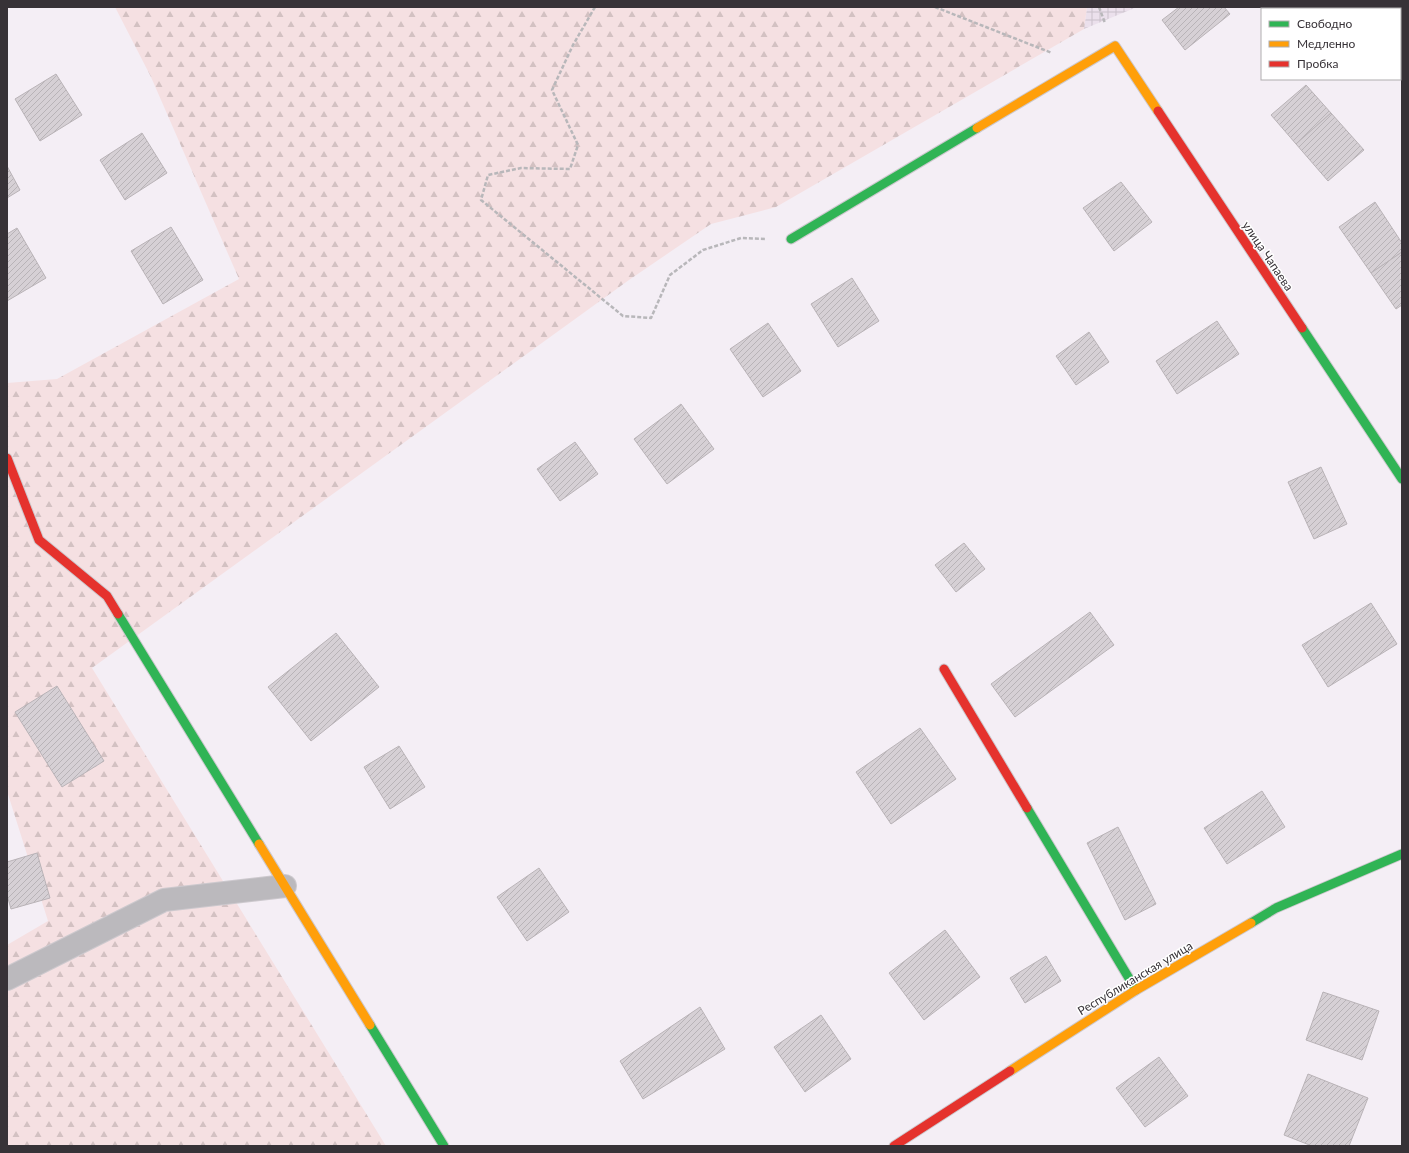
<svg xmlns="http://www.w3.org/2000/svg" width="1409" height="1153" viewBox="0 0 1409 1153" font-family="Lato,sans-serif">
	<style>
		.industrial { fill: url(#industrial-grid) }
		.forest { fill: url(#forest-firs) }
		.building { fill: url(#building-hatch); stroke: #b9b3b7 }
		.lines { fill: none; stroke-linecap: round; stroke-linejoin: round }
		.street-casing { stroke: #cdc9ce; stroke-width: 24 }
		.fast-casing { stroke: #cdc9ce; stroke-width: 11 }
		.slow-casing { stroke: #cdc9ce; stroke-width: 11 }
		.jam-casing { stroke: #cdc9ce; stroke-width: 11 }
		.path { stroke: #b8b7ba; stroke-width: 2.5; stroke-dasharray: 4 2; stroke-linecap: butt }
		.street { stroke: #bbb9bd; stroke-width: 22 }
		.fast { stroke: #30b455; stroke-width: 9 }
		.slow { stroke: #ff9f0a; stroke-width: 9 }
		.jam { stroke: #e5322d; stroke-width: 9 }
		.labels { text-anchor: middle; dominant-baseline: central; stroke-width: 3; stroke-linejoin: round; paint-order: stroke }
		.street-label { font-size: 12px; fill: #373237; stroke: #fff }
	</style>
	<defs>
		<pattern id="industrial-grid" width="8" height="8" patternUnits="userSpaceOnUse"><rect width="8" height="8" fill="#ebe0ec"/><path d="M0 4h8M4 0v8" fill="none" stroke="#cac1cb"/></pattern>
		<pattern id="forest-firs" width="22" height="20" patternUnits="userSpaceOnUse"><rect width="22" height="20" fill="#f5e0e2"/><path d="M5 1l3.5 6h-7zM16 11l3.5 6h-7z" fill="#d3c1c2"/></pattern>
		<pattern id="building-hatch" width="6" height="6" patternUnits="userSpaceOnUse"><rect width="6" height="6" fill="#d6d0d5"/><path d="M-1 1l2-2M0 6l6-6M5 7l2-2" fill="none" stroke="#b8b3b7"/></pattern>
	</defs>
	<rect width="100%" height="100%" fill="#f4eef5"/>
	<polygon class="industrial" points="1087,7 1137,7 1084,29"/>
	<polygon class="forest" points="115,7 1087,7 1084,29 776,207 711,224 629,280 92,668 386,1146 7,1146 7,945 48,921 7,791 7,383 57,379 239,279 151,77"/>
	<g class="building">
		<polygon points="1179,7 1224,7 1230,14 1185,50 1162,20"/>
		<polygon points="56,74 82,115 40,141 15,99"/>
		<polygon points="1306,85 1331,113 1296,144 1271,115"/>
		<polygon points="1331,113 1364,150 1328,181 1296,144"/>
		<polygon points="142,133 167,173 125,200 100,160"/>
		<polygon points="7,166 20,190 7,198"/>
		<polygon points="1121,182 1152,222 1114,251 1083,208"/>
		<polygon points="1375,202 1402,243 1402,252 1371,273 1339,227"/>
		<polygon points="171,227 203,280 163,304 131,251"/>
		<polygon points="17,228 46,278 7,301 7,234"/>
		<polygon points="1402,252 1402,305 1396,309 1371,273"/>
		<polygon points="852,278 879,321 838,347 811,304"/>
		<polygon points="1217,321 1239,354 1177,394 1156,361"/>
		<polygon points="768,323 801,371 763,397 730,349"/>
		<polygon points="1089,332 1109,362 1076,385 1056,356"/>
		<polygon points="681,404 714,449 667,484 634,439"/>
		<polygon points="575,442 598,474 560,501 537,469"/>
		<polygon points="1321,467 1347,524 1314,539 1288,482"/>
		<polygon points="964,543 985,569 956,592 935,565"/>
		<polygon points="1371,603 1397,644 1328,687 1302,645"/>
		<polygon points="1090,612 1114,645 1015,717 991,684"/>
		<polygon points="336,633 379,687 311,741 268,687"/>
		<polygon points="57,686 104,761 62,787 15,712"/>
		<polygon points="920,728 956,779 891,824 856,772"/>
		<polygon points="399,746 425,787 390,809 364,767"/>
		<polygon points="1262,791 1285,827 1227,864 1204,828"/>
		<polygon points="1118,827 1156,904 1125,920 1087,843"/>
		<polygon points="37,853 50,898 11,909 7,895 7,862"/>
		<polygon points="539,868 569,912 527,941 497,897"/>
		<polygon points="945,930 980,977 924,1020 889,973"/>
		<polygon points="1046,956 1061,981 1025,1003 1010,978"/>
		<polygon points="1323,992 1379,1011 1362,1060 1306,1040"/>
		<polygon points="700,1007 725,1049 643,1099 620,1061"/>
		<polygon points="821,1015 851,1059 805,1092 774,1047"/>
		<polygon points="1159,1057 1188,1096 1145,1127 1116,1088"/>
		<polygon points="1308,1074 1368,1098 1349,1146 1312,1146 1284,1135"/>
	</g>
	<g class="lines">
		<g class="street-casing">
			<polyline id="street" points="7,979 164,900 285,886"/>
		</g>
		<g class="fast-casing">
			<g id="fast">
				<polyline points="791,239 977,128"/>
				<polyline points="1302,328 1402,479"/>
				<polyline points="118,614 259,844"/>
				<polyline points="1027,808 1136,990"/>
				<polyline points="1251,923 1276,908 1402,854"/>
				<polyline points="370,1025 444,1146"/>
			</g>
		</g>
		<g class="slow-casing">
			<g id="slow">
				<polyline points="977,128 1115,46 1158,111"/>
				<polyline points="259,844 370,1025"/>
				<polyline points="1010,1071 1136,990 1251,923"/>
			</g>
		</g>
		<g class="jam-casing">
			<g id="jam">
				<polyline points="1158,111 1302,328"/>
				<polyline points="7,458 39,540 107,596 118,614"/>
				<polyline points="944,669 1027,808"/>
				<polyline points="894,1146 1010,1071"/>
			</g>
		</g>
		<g class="path">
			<polyline points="595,7 573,45 552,90 578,145 570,169 521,168 488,175 481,200 623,316 651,318 670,275 703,250 741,238 766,239"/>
			<polyline points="935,7 1052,53"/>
			<polyline points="1099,7 1105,23"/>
		</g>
		<use href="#street" class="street"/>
		<use href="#fast" class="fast"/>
		<use href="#slow" class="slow"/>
		<use href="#jam" class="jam"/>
	</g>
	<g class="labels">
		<g class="street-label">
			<text transform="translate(1268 256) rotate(56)">улица Чапаева</text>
			<text transform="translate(1135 978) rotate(-31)">Республиканская улица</text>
		</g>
	</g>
	<rect width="1409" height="1153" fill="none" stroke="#373237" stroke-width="16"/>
	<rect x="1261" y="8" width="140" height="72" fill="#ffffff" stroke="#afadaf"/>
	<rect x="1269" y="21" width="20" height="6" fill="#30b455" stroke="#afadaf"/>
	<text x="1297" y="28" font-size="12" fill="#373237">Свободно</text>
	<rect x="1269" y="41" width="20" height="6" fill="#ff9f0a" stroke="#afadaf"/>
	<text x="1297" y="48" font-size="12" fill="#373237">Медленно</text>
	<rect x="1269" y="61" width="20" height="6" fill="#e5322d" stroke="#afadaf"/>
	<text x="1297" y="68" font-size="12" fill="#373237">Пробка</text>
</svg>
